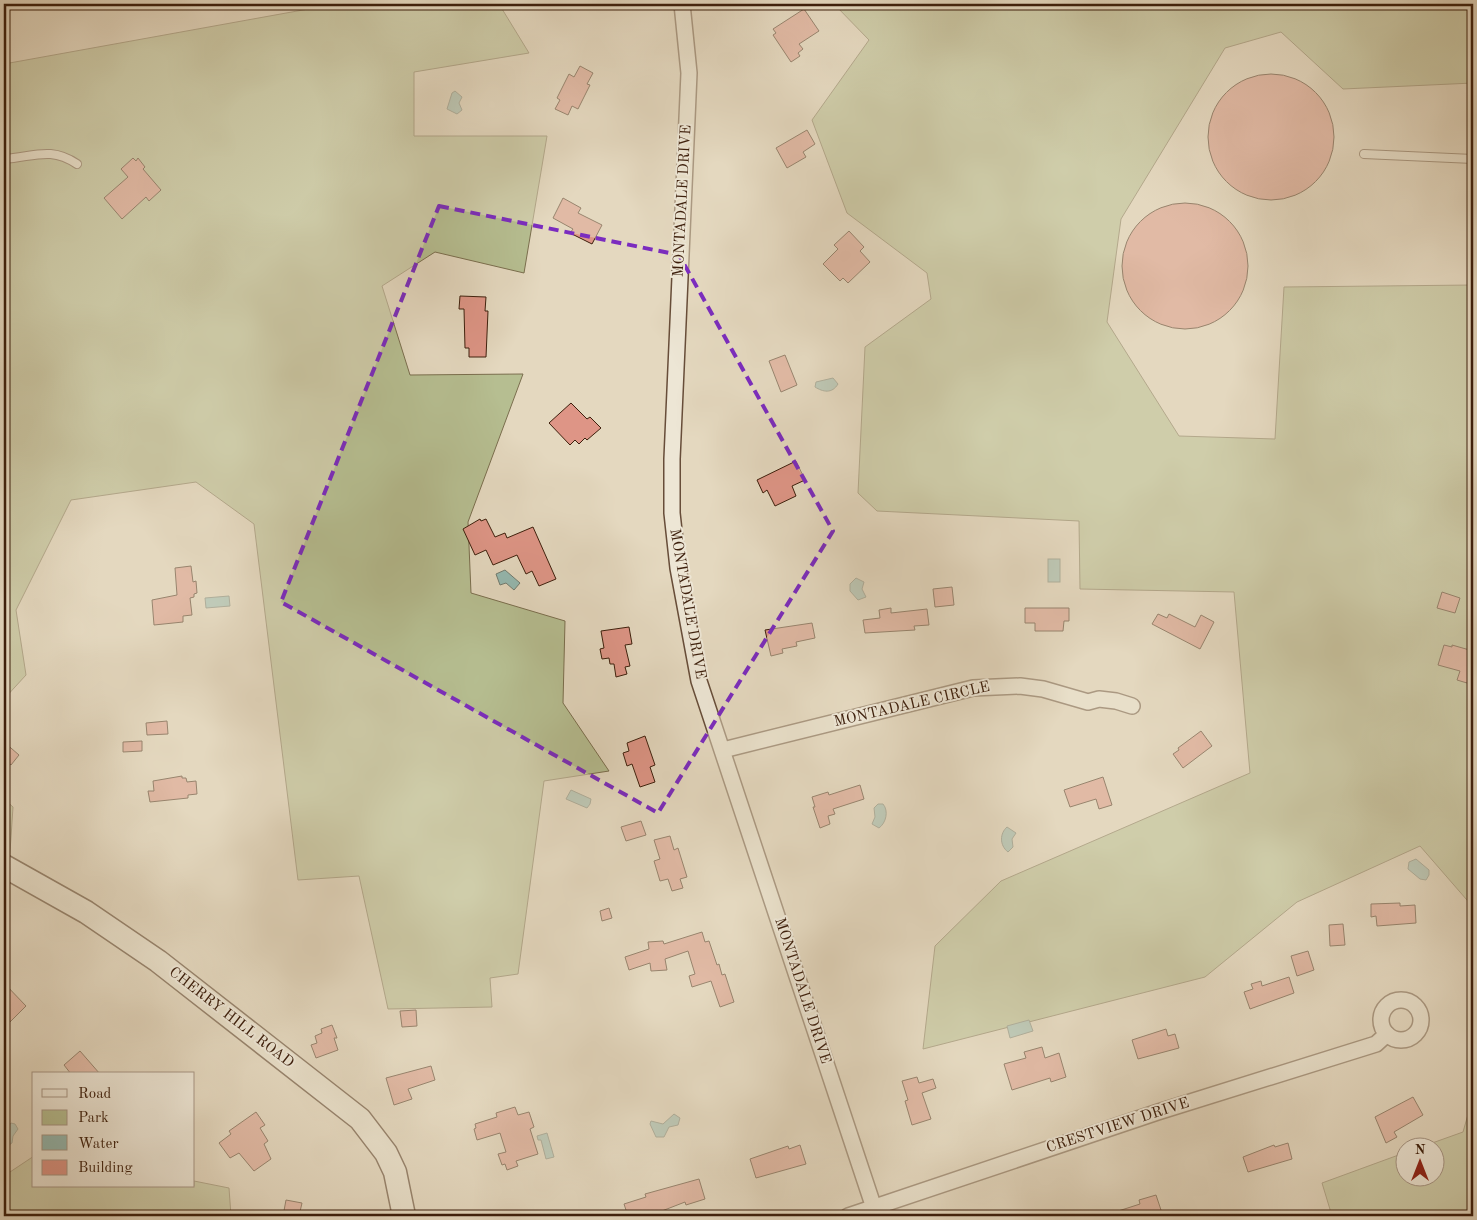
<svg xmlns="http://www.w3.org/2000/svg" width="1477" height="1220" viewBox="0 0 1477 1220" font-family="'Old Standard TT',serif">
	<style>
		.green { fill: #b6be91; stroke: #7a6e4e }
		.water { fill: #95bab2; stroke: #727c70 }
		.building { fill: #de9586; stroke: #3d1f0c }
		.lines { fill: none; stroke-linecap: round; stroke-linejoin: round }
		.lane-casing { stroke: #674d39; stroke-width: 10 }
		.street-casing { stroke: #674d39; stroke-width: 18 }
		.secondary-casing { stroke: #3d1f0c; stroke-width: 25 }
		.lane { stroke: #ede6d5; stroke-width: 8 }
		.street { stroke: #ede6d5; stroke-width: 15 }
		.secondary { stroke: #ede6d5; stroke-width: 22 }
		.marked { fill: none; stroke: #7b2cbf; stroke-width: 4; stroke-dasharray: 10 6; stroke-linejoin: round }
		.labels { text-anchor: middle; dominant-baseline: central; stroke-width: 4; stroke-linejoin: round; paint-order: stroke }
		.street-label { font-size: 15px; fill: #3d1f0c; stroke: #ede6d5 }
	</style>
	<rect width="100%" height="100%" fill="#e4d8bf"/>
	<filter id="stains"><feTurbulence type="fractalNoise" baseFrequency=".004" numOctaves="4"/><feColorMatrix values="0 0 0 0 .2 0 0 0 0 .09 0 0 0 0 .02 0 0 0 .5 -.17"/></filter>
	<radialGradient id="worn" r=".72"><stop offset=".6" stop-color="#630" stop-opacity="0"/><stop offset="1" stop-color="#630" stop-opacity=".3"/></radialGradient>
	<g class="green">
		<polygon points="336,4 499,4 529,53 414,72 414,136 547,136 524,273 435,252 382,286 410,375 523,374 468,522 471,593 565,621 563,703 609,771 544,781 518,974 490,978 492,1007 388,1009 359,876 298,880 254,524 196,482 71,500 16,610 26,675 4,699 4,64"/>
		<polygon points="834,4 1473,4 1473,83 1343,89 1281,32 1225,48 1121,219 1107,322 1179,436 1275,439 1284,287 1473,285 1473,907 1420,846 1297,902 1205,977 923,1049 935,946 1001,881 1250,773 1234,592 1080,589 1079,521 877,511 858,493 865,347 931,299 927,273 847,213 812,120 869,40"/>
		<polygon points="4,799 13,807 9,867 4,863"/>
		<polygon points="1473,1097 1473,1212 1467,1216 1332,1216 1322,1183 1404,1153 1404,1178 1434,1178 1434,1148 1421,1147 1463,1132"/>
		<polygon points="34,1156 34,1186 194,1186 194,1181 229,1188 231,1216 4,1216 4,1176"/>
	</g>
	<g class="water">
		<polygon points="455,91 462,97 459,103 462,110 457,114 447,109 452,93"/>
		<path d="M 833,378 L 838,384 C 832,394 823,392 815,387 L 816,382 Z"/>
		<rect x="1048" y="559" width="12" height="23"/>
		<polygon points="505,570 520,583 514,590 506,583 500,585 496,574"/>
		<polygon points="856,578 864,582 862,589 866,597 858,600 850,591 850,584"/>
		<polygon points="229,596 230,606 206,608 205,598"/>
		<polygon points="571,790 591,799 590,804 587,808 566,799"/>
		<path d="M 878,804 L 883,804 C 889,811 886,823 879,828 L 872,824 L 875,817 L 874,808 Z"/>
		<path d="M 1007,827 L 1016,833 L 1012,839 L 1013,847 L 1008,852 C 999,845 1000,833 1007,827 Z"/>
		<polygon points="1416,859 1429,870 1429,875 1426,880 1420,879 1408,869 1409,862"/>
		<polygon points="1029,1020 1033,1031 1010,1038 1007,1026"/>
		<polygon points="674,1114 680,1118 678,1125 669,1127 664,1137 656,1137 650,1124 651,1121 663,1124"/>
		<polygon points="11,1123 15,1124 18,1129 13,1136 12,1143 6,1147 4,1145 4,1132"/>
		<polygon points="547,1133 554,1157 546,1159 541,1140 538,1140 537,1136"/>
	</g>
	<g class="building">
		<polygon points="804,9 819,31 799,44 803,49 798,53 800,56 791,62 773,35 776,33 773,29"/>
		<polygon points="580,66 593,73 587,84 590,85 578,109 572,106 568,115 555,109 560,100 557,98 569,74 574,77"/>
		<circle cx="1271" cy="137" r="63"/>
		<polygon points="807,130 815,144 803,152 806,157 787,168 776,148"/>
		<polygon points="133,158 136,161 138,158 145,167 143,169 161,190 149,201 146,197 122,219 104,198 128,177 121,169"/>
		<polygon points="563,198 581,208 578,213 602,225 592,244 570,233 573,229 553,218"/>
		<circle cx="1185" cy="266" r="63"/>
		<polygon points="849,231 864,247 860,251 870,262 848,283 843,278 840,281 823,264 838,249 834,245"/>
		<polygon points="460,296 486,297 485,311 488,311 486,357 469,357 469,348 465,348 464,309 459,309"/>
		<polygon points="785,355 797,385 781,392 769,361"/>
		<polygon points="571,403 587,419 590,417 601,428 587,440 585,438 579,444 575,440 570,445 549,423"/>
		<polygon points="796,461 805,480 792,486 796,496 775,506 767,490 763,493 757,480"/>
		<polygon points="480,519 481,521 486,519 495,537 505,533 507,538 533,527 556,579 539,586 532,571 526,574 517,555 493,565 486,550 475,555 463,529"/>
		<polygon points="191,566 193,582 196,581 197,593 194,594 194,597 190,598 192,615 183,616 183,622 154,625 152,600 177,595 175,568"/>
		<polygon points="952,587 954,605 935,607 933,589"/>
		<polygon points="1442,592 1460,598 1455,613 1437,608"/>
		<polygon points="891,608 891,613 927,609 929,625 914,626 915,630 865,633 863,620 880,618 879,610"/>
		<polygon points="1025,608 1069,608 1069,621 1064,621 1063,631 1035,631 1035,623 1025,623"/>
		<polygon points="1158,614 1167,618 1169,614 1195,627 1201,615 1214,622 1200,649 1152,624"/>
		<polygon points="812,623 815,638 796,642 797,646 782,649 783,653 771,656 765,630"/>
		<polygon points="629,627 632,644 625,645 630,666 625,667 627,674 616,677 614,664 610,664 609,658 602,659 600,649 604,648 601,631"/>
		<polygon points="1444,645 1452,647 1452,645 1473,651 1473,664 1467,683 1457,680 1460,671 1438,665"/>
		<polygon points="167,721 168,734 147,735 146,723"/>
		<polygon points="1201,731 1212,746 1183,768 1173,754 1179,750 1178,748"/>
		<polygon points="645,736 655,765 650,767 655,782 640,787 632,764 627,766 623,753 629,751 627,743"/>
		<polygon points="142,741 142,751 123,752 123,742"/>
		<polygon points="4,742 19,755 11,765 4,759"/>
		<polygon points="182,776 182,778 186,778 187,782 196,781 197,794 188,795 188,798 150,802 148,791 154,791 153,781"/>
		<polygon points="1103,777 1112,805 1099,809 1096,799 1070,807 1064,790"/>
		<polygon points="860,785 864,799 833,809 835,814 828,816 830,824 820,828 813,807 815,807 812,797 828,792 829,795"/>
		<polygon points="641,821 646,835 626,841 621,827"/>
		<polygon points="670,836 674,850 678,848 687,877 680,879 683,888 672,891 668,879 660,881 654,861 660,859 654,840"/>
		<polygon points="1400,903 1400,906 1415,905 1416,923 1377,926 1376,916 1371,917 1371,904"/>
		<polygon points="609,908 612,918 602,921 600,911"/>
		<polygon points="1343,924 1345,945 1330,946 1329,925"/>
		<polygon points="702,932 705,942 709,941 717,965 719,964 722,975 725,974 734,1002 720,1007 711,981 692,987 689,976 695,974 688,951 665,959 667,970 651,971 650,963 629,970 625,957 649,949 648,942 663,941 664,944"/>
		<polygon points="1308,951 1314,970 1297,976 1291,956"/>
		<polygon points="1289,977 1294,993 1250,1009 1244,992 1253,989 1251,984 1261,981 1262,986"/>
		<polygon points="4,983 26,1006 4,1028"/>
		<polygon points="416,1010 417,1026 402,1027 400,1011"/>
		<polygon points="332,1025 337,1038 334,1038 338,1050 316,1058 311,1045 317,1043 315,1036 322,1033 321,1029"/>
		<polygon points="1166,1029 1168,1036 1175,1034 1179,1048 1138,1059 1132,1040"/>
		<polygon points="1042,1047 1045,1058 1059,1053 1066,1077 1051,1082 1050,1078 1012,1090 1004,1064 1026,1058 1024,1052"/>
		<polygon points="80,1051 100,1074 71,1074 64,1065"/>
		<polygon points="431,1066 435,1080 408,1089 412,1099 394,1105 386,1078"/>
		<polygon points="917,1077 919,1083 933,1079 936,1088 922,1093 931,1119 912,1125 905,1101 908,1100 902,1081"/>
		<polygon points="1413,1097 1423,1115 1394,1132 1397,1137 1386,1143 1375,1117"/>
		<polygon points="515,1107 518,1115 529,1112 534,1127 530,1129 538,1154 516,1161 518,1166 507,1170 505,1164 502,1165 498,1154 506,1152 500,1133 477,1140 474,1129 476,1128 475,1124 497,1117 496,1113"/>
		<polygon points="256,1112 265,1125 260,1128 268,1141 264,1144 271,1159 254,1171 239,1153 230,1158 219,1143 231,1134 229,1131"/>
		<polygon points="1288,1143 1292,1159 1248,1172 1243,1157 1274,1145 1275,1147"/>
		<polygon points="800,1145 806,1164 756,1178 750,1159 788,1146 789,1149"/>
		<polygon points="699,1179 705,1199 686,1205 685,1202 649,1216 628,1216 624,1204 646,1197 645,1194"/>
		<polygon points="1156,1195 1163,1216 1109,1216 1109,1214 1140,1204 1139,1200"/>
		<polygon points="286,1200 302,1203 299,1216 283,1216"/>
	</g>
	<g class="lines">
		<g class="lane-casing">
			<g id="lane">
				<polyline points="1364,154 1473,159"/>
				<path d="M 4,159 C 34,157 50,146 77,164"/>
			</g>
		</g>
		<g class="street-casing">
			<g id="street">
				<polyline points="682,4 689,73 672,459 672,513 678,568 699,681 874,1208"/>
				<polyline points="723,750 973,688 1020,686 1043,689 1088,702 1099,699 1116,701 1132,706"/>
				<circle cx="1401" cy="1020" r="20"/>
				<polyline points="848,1216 1158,1112 1376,1044 1387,1034"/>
			</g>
		</g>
		<g class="secondary-casing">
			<polyline id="secondary" points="4,866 86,912 158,961 360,1119 386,1153 395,1172 404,1216"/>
		</g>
		<use href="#lane" class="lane"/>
		<use href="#street" class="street"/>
		<use href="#secondary" class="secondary"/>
	</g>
	<path d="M0 0H1477V1220H0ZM 439,206 L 679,255 L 833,531 L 658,813 L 281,602 Z" fill="#e4d8bf" fill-opacity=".55" fill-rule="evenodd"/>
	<path class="marked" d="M 439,206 L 679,255 L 833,531 L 658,813 L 281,602 Z"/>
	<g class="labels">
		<g class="street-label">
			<text transform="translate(683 201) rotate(-87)">MONTADALE DRIVE</text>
			<text transform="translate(687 604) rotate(80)">MONTADALE DRIVE</text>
			<text transform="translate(912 705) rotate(-13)">MONTADALE CIRCLE</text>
			<text transform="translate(802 991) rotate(72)">MONTADALE DRIVE</text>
			<text transform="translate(231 1018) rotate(38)">CHERRY HILL ROAD</text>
			<text transform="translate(1118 1126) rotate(-18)">CRESTVIEW DRIVE</text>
		</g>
	</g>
	<rect width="1477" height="1220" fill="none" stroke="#e4d8bf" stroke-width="20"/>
	<rect x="5" y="5" width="1467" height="1210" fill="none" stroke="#3d1f0c" stroke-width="2.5"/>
	<rect x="10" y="10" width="1457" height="1200" fill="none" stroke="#3d1f0c"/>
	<rect x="32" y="1072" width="162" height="115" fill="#ede6d5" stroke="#a79685"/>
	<rect x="42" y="1089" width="25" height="8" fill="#ede6d5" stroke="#a79685"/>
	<text x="78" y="1098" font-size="15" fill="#3d1f0c">Road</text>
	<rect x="42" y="1110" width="25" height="15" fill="#b6be91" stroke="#a79685"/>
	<text x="78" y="1122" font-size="15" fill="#3d1f0c">Park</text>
	<rect x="42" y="1135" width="25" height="15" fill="#95bab2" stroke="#a79685"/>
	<text x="78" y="1148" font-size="15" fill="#3d1f0c">Water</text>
	<rect x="42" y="1160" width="25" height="15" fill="#de9586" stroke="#a79685"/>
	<text x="78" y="1172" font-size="15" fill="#3d1f0c">Building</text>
	<g transform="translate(1420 1162)"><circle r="24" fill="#ede6d5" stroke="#a79685"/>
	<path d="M0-4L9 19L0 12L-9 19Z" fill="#8f2418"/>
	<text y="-8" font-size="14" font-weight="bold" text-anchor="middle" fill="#3d1f0c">N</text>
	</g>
	<rect width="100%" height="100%" filter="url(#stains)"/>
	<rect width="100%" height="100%" fill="url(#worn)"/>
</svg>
